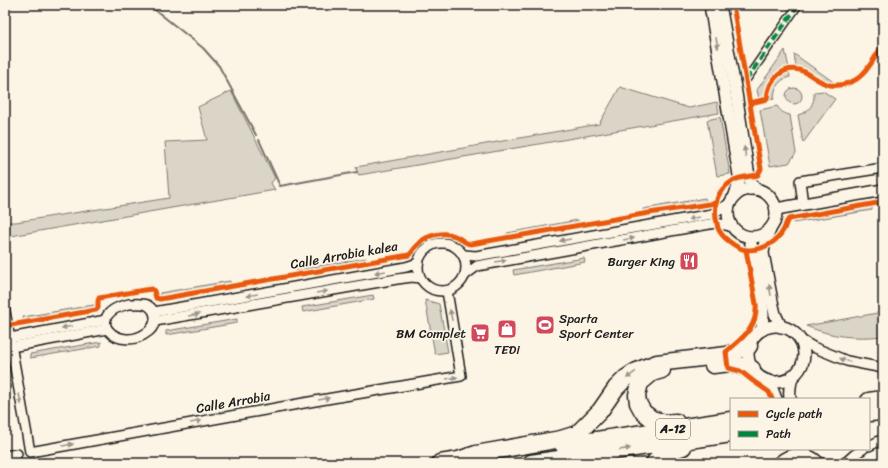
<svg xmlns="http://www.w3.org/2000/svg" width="888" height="468" viewBox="0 0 888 468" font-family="Sriracha,sans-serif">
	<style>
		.green { fill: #dbd5c8; stroke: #7c7872 }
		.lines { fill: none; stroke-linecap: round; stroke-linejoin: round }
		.stream { stroke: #75726c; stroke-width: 2 }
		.pedestrian-casing { stroke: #1c1c1c; stroke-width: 10 }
		.minor-casing { stroke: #1c1c1c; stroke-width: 12 }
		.tertiary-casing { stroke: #1c1c1c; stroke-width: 14 }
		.motorway-casing { stroke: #1c1c1c; stroke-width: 19 }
		.pedestrian { stroke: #fcf5e5; stroke-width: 7 }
		.minor { stroke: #fcf5e5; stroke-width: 9 }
		.tertiary { stroke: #fcf5e5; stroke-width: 11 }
		.motorway { stroke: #fcf5e5; stroke-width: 16 }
		.quiet { stroke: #00873e; stroke-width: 4; stroke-dasharray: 8 4; stroke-linecap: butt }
		.cycleway-casing { stroke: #fcf5e5; stroke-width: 8 }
		.cycleway { stroke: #e8590c; stroke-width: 5 }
		.oneway { fill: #97938b }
		.labels { text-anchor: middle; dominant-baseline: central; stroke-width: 3.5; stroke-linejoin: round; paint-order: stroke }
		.shield { fill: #fcf5e5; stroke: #5f5d58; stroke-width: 1 }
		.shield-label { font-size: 12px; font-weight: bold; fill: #1c1c1c }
		.street-label { font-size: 13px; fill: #1c1c1c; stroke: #fcf5e5 }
		.poi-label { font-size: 13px; fill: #1c1c1c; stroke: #fcf5e5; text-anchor: end }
	</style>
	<rect width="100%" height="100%" fill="#fcf5e5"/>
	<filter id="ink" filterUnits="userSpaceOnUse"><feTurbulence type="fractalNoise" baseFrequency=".025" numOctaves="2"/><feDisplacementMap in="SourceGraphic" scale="8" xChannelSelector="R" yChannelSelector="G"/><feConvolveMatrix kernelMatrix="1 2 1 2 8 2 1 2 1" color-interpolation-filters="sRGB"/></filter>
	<g filter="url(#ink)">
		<g class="green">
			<path d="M 785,50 L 789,68 C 774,71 768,83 766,97 L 759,99 L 757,90 Z"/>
			<polygon points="794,54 835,83 822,81 804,70 796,68"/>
			<path d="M 789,71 L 790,77 C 779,79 774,88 774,99 L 769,100 C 768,85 775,76 789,71 Z"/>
			<polygon points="620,87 689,108 717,102 719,113 359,175 357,172 356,167 599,124"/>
			<circle cx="794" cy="96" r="8"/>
			<polygon points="231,91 275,178 271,183 275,190 5,237 5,222 16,222 169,198 165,142 207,140 198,107"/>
			<path d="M 823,91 L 835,99 L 803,143 L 798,115 C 809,112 815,104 814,92 Z"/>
			<path d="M 777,106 C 780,111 784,114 790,115 L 796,153 L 789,163 L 770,166 L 760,110 Z"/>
			<polygon points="720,117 730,174 717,176 707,120"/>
			<polygon points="705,198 706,202 644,213 643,209"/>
			<polygon points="872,206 872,210 793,223 792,220"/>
			<polygon points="578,220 579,224 507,237 507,233"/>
			<polygon points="366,258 367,261 296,273 296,270"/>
			<polygon points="584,258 585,262 514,275 513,270"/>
			<polygon points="230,281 231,285 160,297 160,293"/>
			<polygon points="373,295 374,299 303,312 302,307"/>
			<polygon points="425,300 439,304 448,352 435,354"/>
			<polygon points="94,305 95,308 24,321 23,317"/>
			<path d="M 883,312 L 883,336 C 854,339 833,337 806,326 Z"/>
			<polygon points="237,319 237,323 166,335 166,331"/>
			<polygon points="101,342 101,346 30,358 30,354"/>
		</g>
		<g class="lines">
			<g class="stream">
				<polyline points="149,5 203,48 219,66 256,135"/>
				<polyline points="259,140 280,186 357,172"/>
			</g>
			<g class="pedestrian-casing">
				<polyline id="pedestrian" points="746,80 798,5"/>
			</g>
			<g class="minor-casing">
				<g id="minor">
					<polyline points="803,204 800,181 883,168"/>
					<circle cx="442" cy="267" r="24"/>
					<polyline points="464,255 476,256 712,214 729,204"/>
					<polyline points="465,275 477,266 715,223 731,226"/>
					<path d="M 129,304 C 134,304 142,303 147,305 C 158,311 157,324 149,331 C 119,356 79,315 129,304 Z"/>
					<polyline points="5,311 30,452 315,401 461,376 447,291"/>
					<polyline points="154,312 406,267 418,263"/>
					<polyline points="155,321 397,279 412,277 420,278"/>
					<polyline points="10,338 106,320"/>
					<polyline points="799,339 813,347 847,361 883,368"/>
					<polyline points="11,347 107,329"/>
					<polyline points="869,446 883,439"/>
					<polyline points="5,456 17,454"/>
					<polyline points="845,463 854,455 863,449"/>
				</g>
			</g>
			<g class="tertiary-casing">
				<g id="tertiary">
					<polyline points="710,5 739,175 739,184 735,195"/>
					<polyline points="720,5 736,93 748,170 750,181 755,189"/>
					<circle cx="752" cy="213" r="24"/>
					<polyline points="776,209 883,190"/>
					<polyline points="770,230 765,241 763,253 772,301 775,314 781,327"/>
					<polyline points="749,237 754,254 762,302 763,315 762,330"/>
					<circle cx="776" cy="354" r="28"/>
					<polyline points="769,381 776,399"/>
					<path d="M 790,399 C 789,391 790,383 793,375"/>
					<path d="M 778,463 C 791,452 806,450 819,463"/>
				</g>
			</g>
			<g class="motorway-casing">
				<g id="motorway">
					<polyline points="713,365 731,363 752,369"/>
					<polyline points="662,370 652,373 640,383 637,395 638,403 643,412 652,419 665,423 676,422"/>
					<polyline points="869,401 883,399"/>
					<polyline points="869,413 883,412"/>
					<polyline points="563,445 731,420"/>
					<polyline points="461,459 476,454 561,439 577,434 600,411 616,388 626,378 635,372 646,367 657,363 727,355 749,346"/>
					<polyline points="440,463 472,458"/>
					<polyline points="531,463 731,434"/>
					<path d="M 654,463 C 661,454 671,450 683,447"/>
				</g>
			</g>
			<use href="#pedestrian" class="pedestrian"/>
			<use href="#minor" class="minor"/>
			<use href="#tertiary" class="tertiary"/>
			<use href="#motorway" class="motorway"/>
			<polyline class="quiet" points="746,80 798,5"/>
			<g class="cycleway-casing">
				<g id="cycleway">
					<path d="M 733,5 L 761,169 L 758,175 C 749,177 739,176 731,182 C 717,191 714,203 716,219 C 717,221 717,225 718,228 C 721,237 736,248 746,250 C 751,250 759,249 764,247 C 772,244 780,237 784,229 C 786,225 786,221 789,219 L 883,202"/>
					<path d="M 750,103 L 767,99 C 768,79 784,63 805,72 C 813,76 820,83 830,85 C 837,86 844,85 851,82 C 866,76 874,58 883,45"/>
					<path d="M 746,250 L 756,304 C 758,328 742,338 726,352 L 728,368 L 740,371 L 743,373 L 753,381 L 769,392 L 772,399"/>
					<path d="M 5,326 L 96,310 L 98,308 L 98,301 L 99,298 L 144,290 L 152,289 L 154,291 L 156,298 L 160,299 L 409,255 C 413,252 415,247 419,243 C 427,235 444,231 455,236 C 461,238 465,244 471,244 L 649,213 L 716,203"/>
				</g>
			</g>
			<use href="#cycleway" class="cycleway"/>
		</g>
		<defs><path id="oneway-solid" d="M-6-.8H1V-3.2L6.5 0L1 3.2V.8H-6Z"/></defs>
		<g class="oneway">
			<use href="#oneway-solid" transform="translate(717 43) rotate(80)"/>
			<use href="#oneway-solid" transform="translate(745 152) rotate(-99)"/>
			<use href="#oneway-solid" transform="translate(694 218) rotate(170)"/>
			<use href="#oneway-solid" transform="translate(629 239) rotate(-10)"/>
			<use href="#oneway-solid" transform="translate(565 240) rotate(170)"/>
			<use href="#oneway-solid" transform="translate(501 261) rotate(-10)"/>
			<use href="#oneway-solid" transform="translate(380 272) rotate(170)"/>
			<use href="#oneway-solid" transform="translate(770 290) rotate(-100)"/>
			<use href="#oneway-solid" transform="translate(322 292) rotate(-10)"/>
			<use href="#oneway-solid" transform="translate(252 295) rotate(170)"/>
			<use href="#oneway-solid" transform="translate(194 315) rotate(-10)"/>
			<use href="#oneway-solid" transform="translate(451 315) rotate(-100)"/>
			<use href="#oneway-solid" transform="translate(67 327) rotate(170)"/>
			<use href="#oneway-solid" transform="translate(845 360) rotate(-161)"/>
			<use href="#oneway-solid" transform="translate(631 375) rotate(144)"/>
			<use href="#oneway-solid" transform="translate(452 378) rotate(-9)"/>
			<use href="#oneway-solid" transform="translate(20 399) rotate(80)"/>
			<use href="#oneway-solid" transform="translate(324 399) rotate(-10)"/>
			<use href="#oneway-solid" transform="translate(196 422) rotate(-10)"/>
			<use href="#oneway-solid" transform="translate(68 445) rotate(-10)"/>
			<use href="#oneway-solid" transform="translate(625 449) rotate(-9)"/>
		</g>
	</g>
	<defs>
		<g id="restaurant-square" transform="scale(1)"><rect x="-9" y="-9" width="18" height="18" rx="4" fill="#d1495b" stroke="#fcf5e5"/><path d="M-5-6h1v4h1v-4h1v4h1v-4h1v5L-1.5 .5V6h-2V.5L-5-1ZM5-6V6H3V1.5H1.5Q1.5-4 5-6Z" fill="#fff"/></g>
		<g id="stadium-square" transform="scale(1)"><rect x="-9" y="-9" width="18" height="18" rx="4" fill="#d1495b" stroke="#fcf5e5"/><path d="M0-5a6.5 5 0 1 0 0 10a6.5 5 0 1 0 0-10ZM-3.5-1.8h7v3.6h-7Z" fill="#fff"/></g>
		<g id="shop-square" transform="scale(1)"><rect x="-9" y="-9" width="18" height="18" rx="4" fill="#d1495b" stroke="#fcf5e5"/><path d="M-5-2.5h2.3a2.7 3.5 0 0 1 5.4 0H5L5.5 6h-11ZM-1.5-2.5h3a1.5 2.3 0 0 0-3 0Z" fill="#fff"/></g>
		<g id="supermarket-square" transform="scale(1)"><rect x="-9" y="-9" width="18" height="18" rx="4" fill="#d1495b" stroke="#fcf5e5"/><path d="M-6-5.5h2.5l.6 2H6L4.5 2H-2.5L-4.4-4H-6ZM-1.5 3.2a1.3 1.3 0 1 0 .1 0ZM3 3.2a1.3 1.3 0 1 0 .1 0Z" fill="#fff"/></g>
	</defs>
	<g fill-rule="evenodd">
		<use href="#restaurant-square" x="689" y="261"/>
		<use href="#stadium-square" x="545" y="325"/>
		<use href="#shop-square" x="507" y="329"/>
		<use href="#supermarket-square" x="480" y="333"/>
	</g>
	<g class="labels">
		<rect class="shield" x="656" y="419" width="34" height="20" rx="3"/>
		<g class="shield-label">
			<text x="673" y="429">A-12</text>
		</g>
		<g class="street-label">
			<text transform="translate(344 255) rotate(-10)">Calle Arrobia kalea</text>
			<text transform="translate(233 402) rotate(-10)">Calle Arrobia</text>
		</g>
		<g class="poi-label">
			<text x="675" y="261">Burger King</text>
			<text x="559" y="318" text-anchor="start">Sparta<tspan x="559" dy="15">Sport Center</tspan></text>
			<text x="466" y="333">BM Complet</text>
			<text x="507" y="349" text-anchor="middle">TEDi</text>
		</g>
	</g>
	<rect width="888" height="468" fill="none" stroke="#fcf5e5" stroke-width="20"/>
	<rect x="10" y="10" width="868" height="448" fill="none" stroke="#1c1c1c" stroke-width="1.5" filter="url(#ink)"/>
	<rect x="730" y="398" width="140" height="52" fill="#fcf5e5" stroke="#a29e95"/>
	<rect x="738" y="411" width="20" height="6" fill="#e8590c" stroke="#a29e95"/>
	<text x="766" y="418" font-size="12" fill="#1c1c1c">Cycle path</text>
	<rect x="738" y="431" width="20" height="6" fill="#00873e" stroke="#a29e95"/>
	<text x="766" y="438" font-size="12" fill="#1c1c1c">Path</text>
</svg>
